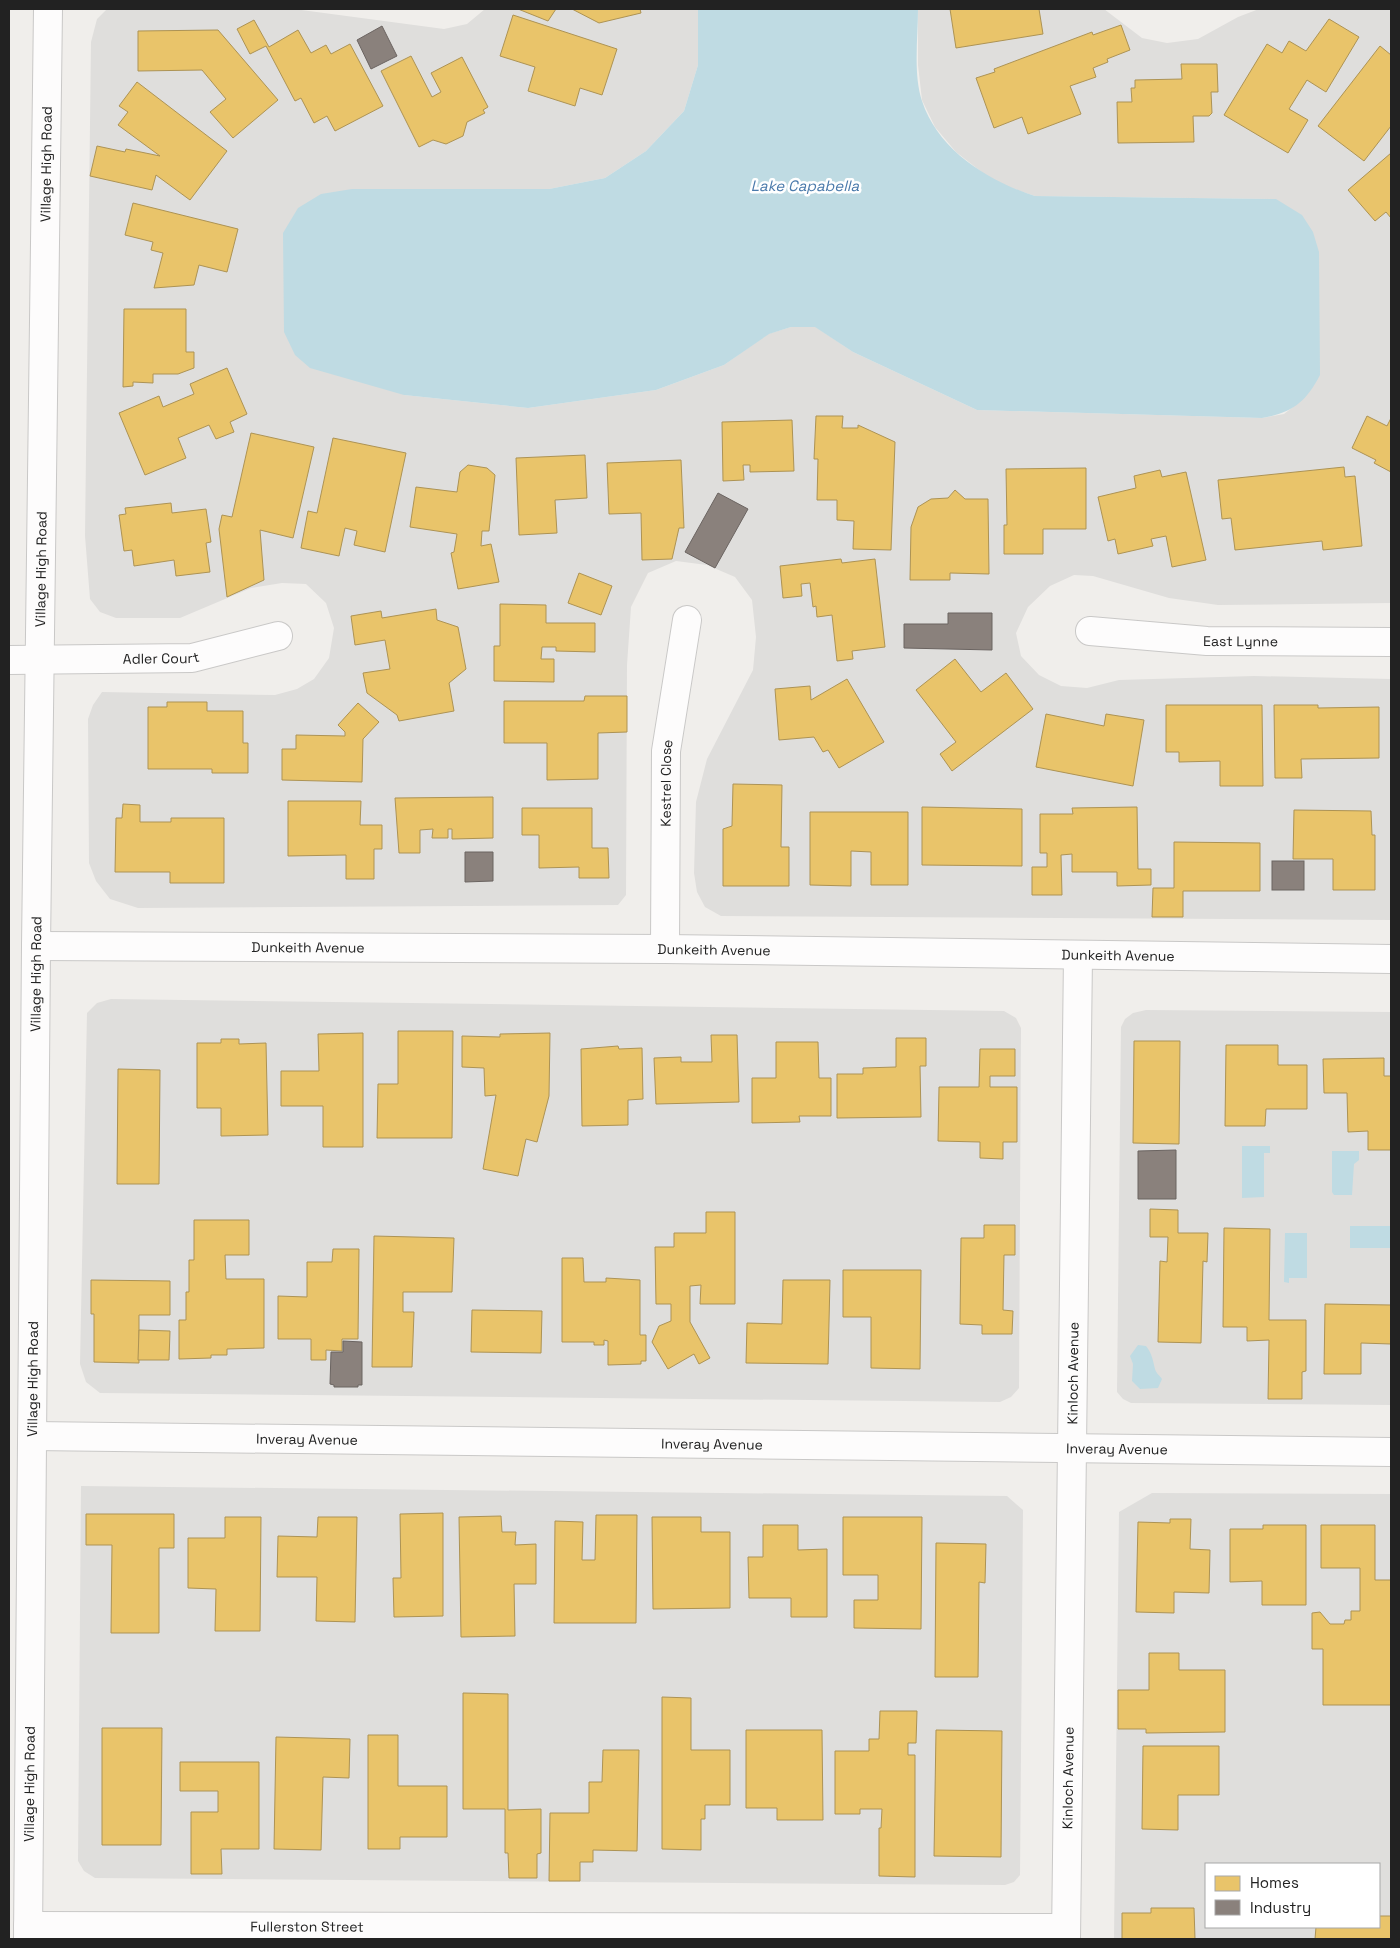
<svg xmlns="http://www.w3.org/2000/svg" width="1400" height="1948" viewBox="0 0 1400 1948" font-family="'Space Grotesk',sans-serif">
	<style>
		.residential { fill: #dfdedc; fill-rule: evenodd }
		.water { fill: #bfdbe3 }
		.homes { fill: #e9c46a; stroke: #ad9354 }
		.industry { fill: #8a817c; stroke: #6b6461 }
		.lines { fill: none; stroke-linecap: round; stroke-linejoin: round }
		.minor-casing { stroke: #c9c8c7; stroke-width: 30 }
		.minor { stroke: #fdfcfc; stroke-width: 28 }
		.labels { text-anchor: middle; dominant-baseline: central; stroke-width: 5; stroke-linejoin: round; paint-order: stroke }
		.street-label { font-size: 14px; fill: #222; stroke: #fff }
		.water-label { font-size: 15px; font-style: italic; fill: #4a7aab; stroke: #fff }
	</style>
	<rect width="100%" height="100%" fill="#f0eeeb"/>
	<g class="residential">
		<polygon points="107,9 294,9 444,29 467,24 485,9 698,9 698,65 684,111 646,151 605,178 549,189 404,395 528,408 656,390 724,365 768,334 791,327 816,327 853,352 977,410 1262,418 1284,414 1298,403 1276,199 1035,196 1011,188 988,177 956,152 935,127 922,100 918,65 918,9 1104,9 1142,38 1167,43 1198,39 1238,17 1259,9 1391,9 1391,603 1218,605 1169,598 1093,576 1074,575 1050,586 1028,607 1016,633 1021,656 1039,675 1061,686 1087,688 1119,680 1254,676 1391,679 1391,920 721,916 705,907 697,892 694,873 696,802 707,759 753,670 756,637 752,600 735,577 707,565 676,561 648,573 631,607 627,665 626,895 618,905 138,908 110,899 96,881 89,863 88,719 93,705 102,692 275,695 297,689 314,679 329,658 334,628 326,603 306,584 282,583 251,588 180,618 116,618 100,612 90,599 85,536 91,42 97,19"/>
		<polygon points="111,999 1004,1011 1016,1018 1021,1028 1019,1388 1011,1397 1000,1402 100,1393 86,1382 80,1364 87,1013 97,1003"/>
		<polygon points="1146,1010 1391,1012 1391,1405 1131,1403 1123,1399 1117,1392 1121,1027 1125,1019 1133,1013"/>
		<polygon points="81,1486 1007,1496 1023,1510 1020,1875 1014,1882 1005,1885 95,1878 84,1871 78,1861"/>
		<path d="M 1152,1493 L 1391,1494 L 1391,1939 L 1114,1939 L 1119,1512 ZM 1206,1864 L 1379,1864 L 1379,1927 L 1206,1927 Z"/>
	</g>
	<g class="water">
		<path d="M 698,9 L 918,9 C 918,38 913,73 922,101 C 938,150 988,181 1035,196 L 1276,199 L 1302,215 L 1313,232 L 1319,252 L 1320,375 C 1306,402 1292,413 1262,418 L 977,410 L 853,352 L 815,327 L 791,327 L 769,334 L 724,365 L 656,390 L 528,408 L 404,395 L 310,368 L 295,355 L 284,332 L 283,233 L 298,208 L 321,194 L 352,189 L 549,189 L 605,178 L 646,151 L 684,111 L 698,65 Z"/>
		<polygon points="1242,1146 1270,1146 1270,1153 1264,1153 1264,1197 1242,1198"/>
		<polygon points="1332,1151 1359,1151 1359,1160 1354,1164 1352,1195 1334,1195 1332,1192"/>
		<rect x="1350" y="1226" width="41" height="22"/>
		<polygon points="1285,1233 1307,1233 1307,1278 1289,1278 1289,1283 1284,1282"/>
		<path d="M 1138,1345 L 1146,1346 C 1152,1353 1153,1361 1155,1369 C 1156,1373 1160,1376 1162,1379 L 1158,1388 L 1140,1389 L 1132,1381 L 1133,1364 L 1130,1356 Z"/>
	</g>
	<g class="homes">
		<polygon points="518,9 556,9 548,21"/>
		<polygon points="572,9 640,9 641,13 599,23"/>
		<polygon points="950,9 1039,9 1043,34 956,48"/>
		<polygon points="513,15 617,49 602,95 580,88 575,106 528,91 535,67 500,56"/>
		<polygon points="1329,19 1359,37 1326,92 1307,80 1289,109 1308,120 1288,153 1224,115 1267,44 1282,53 1289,41 1306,51"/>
		<polygon points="254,20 269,47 298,30 311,53 326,45 331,54 350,44 383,106 335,131 327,116 314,123 301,98 295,101 266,46 250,54 237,29"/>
		<polygon points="1121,25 1130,50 1107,59 1108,62 1093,68 1096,77 1070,86 1081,114 1028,134 1022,117 994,128 976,78 995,72 994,69 1092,32 1093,35"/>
		<polygon points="218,30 278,100 233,138 210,112 226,99 202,70 138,71 138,31"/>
		<polygon points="1380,46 1391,55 1391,126 1364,161 1318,126"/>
		<polygon points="411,56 432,97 441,92 431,73 462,57 488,107 483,110 485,113 467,122 463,136 446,144 433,140 419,147 381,71"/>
		<polygon points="1181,64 1217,64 1218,92 1211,92 1212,113 1209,116 1193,116 1194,142 1118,143 1117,102 1132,102 1131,88 1135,88 1135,80 1182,79"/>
		<polygon points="137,82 227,151 190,200 156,175 152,190 90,176 97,146 125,152 126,149 160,156 118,125 128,112 119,106"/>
		<polygon points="1391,153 1391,218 1386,212 1375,221 1348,190"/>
		<polygon points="133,203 238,229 227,272 199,265 194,285 154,288 163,253 151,250 153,242 125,235"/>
		<polygon points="124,309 186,309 186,352 194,352 194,368 178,374 153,374 153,383 133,382 133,386 123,387"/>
		<polygon points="227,368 247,414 230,422 234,432 216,439 209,425 178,438 186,458 145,475 119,413 159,396 163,407 194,394 190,384"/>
		<polygon points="816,416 843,416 842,428 858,428 858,425 895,442 891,550 853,549 854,521 837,520 837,500 817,500 818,459 814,459"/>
		<polygon points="1367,416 1387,426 1391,418 1391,472 1374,463 1376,460 1352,448"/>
		<polygon points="792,420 794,471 750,472 750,465 743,465 744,480 723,481 722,422"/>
		<polygon points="251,433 314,447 293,538 260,530 264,580 227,597 219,529 222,515 232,517"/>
		<polygon points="333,438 406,453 385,552 354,545 357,531 345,528 339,556 301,548 308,511 317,513"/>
		<polygon points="585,455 587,498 555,500 557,533 519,535 516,458"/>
		<polygon points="681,460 684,528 679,528 672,559 642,560 641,513 609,514 607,463"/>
		<polygon points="468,465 487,468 495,475 489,531 482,531 481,546 491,544 499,582 458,589 451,553 454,552 457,534 410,527 416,487 457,492 460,472"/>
		<polygon points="1344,467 1345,477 1355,476 1362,546 1323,550 1322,541 1235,550 1231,518 1222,519 1218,480"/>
		<polygon points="1086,468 1086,529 1043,529 1043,554 1004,554 1004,525 1007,525 1006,469"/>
		<polygon points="1160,470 1162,477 1186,472 1206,560 1172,567 1166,536 1151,539 1153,546 1118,554 1115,539 1108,541 1098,497 1136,488 1134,476"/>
		<polygon points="955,490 965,499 988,499 989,574 950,573 950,580 910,580 911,527 918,507 931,499 948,498"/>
		<polygon points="171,503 172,513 206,509 211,542 206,543 210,572 176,576 174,560 134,566 132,550 124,551 119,515 126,514 125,508"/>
		<polygon points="841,559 842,563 875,559 885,647 852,651 853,659 837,661 832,615 817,617 816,606 813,607 810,583 801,584 802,596 783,598 780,566"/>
		<polygon points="579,573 612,586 601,615 568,603"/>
		<polygon points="500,604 546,605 546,623 595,623 595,652 556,651 556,647 542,647 541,659 554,659 554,682 494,681 494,646 500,646"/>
		<polygon points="436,609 437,620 458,627 466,669 449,683 454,711 399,721 397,715 367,693 363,673 390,669 385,640 355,645 351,616 381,611 382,618"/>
		<polygon points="955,659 981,692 1006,673 1033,709 952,771 940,754 956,742 916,690"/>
		<polygon points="847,679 884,742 839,768 828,750 823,752 814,737 779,740 775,689 810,686 811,700"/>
		<polygon points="585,696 627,696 627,732 598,733 598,779 547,780 547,743 504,743 504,701 584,701"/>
		<polygon points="167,702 207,702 207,711 243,711 243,743 248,743 248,773 212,773 212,769 148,769 148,707 167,707"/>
		<polygon points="358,703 379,722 363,739 362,782 282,780 282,749 296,749 296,735 345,736 345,732 338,725"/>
		<polygon points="1166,705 1262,705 1263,786 1220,786 1220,761 1179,762 1179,752 1166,752"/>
		<polygon points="1274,705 1318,705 1318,708 1379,707 1379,758 1301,759 1302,778 1275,778"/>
		<polygon points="1046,714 1104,726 1106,714 1144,720 1133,786 1036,767"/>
		<polygon points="733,784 782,785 781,847 789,847 789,886 723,886 723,829 732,826"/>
		<polygon points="493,797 493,838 452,839 452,829 448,829 448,838 432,838 433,829 420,830 420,853 399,853 395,798"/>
		<polygon points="288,801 361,801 360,825 382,825 382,849 374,849 374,879 346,879 346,855 288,856"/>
		<polygon points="123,804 140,805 140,822 171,822 171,818 224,818 224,883 170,883 170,872 115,872 116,818 122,818"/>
		<polygon points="922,807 1022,809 1022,866 922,865"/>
		<polygon points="1137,807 1138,869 1151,869 1151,885 1117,886 1117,872 1072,872 1072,854 1061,855 1062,895 1032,895 1032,867 1047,867 1047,853 1040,853 1040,814 1073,814 1072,808"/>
		<polygon points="522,808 592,808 592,848 608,848 609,878 579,878 579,867 539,868 539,835 522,835"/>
		<polygon points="1294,810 1371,811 1372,835 1375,835 1375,890 1333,890 1333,859 1293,859"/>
		<polygon points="810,812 908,812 908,885 871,885 871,852 851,851 851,886 810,885"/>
		<polygon points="1174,842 1260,843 1260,891 1183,891 1183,917 1152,917 1153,888 1174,888"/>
		<polygon points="398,1031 453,1031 452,1138 377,1138 378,1084 398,1084"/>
		<polygon points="363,1033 363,1147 323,1147 323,1106 281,1106 281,1071 319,1071 318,1034"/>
		<polygon points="550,1033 549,1096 537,1142 526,1139 518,1176 483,1169 496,1095 485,1096 484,1068 462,1067 462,1036 500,1037 500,1034"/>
		<polygon points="711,1035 737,1035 739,1102 656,1104 654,1058 681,1057 681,1062 712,1062"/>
		<polygon points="896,1038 926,1038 926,1066 920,1066 921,1117 837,1118 837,1074 863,1074 863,1068 896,1067"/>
		<polygon points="221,1039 239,1039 239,1044 266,1043 268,1135 221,1136 221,1108 197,1108 197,1043 221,1043"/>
		<polygon points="1134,1041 1180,1041 1179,1144 1133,1143"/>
		<polygon points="776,1042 818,1042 819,1078 831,1078 831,1116 799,1116 800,1122 752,1123 752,1078 776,1078"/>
		<polygon points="1226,1045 1278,1045 1278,1065 1307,1065 1307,1109 1266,1109 1265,1126 1225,1126"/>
		<polygon points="618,1046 619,1049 642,1048 643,1099 628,1100 628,1125 582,1126 581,1049"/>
		<polygon points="980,1049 1015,1049 1015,1076 990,1076 990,1087 1017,1087 1017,1142 1003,1142 1003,1159 980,1158 980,1142 938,1141 939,1087 979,1087"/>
		<polygon points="1384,1058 1384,1076 1391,1076 1391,1150 1368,1150 1368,1131 1348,1132 1347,1093 1324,1093 1323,1059"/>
		<polygon points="118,1069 160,1070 159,1184 117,1184"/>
		<polygon points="1150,1209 1178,1210 1178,1233 1208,1233 1207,1262 1203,1261 1201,1343 1158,1342 1160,1261 1167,1262 1168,1237 1150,1237"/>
		<polygon points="706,1212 735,1212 735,1304 700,1304 701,1285 690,1286 690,1322 710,1358 699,1364 694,1354 668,1369 652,1342 659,1326 671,1321 671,1304 656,1304 655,1247 674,1247 674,1233 706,1233"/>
		<polygon points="194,1220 249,1220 249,1255 225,1255 226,1279 264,1279 264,1348 227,1349 227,1355 211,1355 211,1358 179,1359 179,1320 186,1320 186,1292 189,1292 189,1260 194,1260"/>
		<polygon points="984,1225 1015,1225 1015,1255 1004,1255 1003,1310 1013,1311 1012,1334 982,1334 982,1325 960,1324 961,1238 984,1238"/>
		<polygon points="1224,1228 1270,1229 1269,1320 1306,1320 1306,1371 1302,1372 1302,1399 1268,1399 1269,1340 1247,1341 1247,1327 1223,1327"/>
		<polygon points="374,1236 454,1238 452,1292 403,1292 403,1312 414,1312 412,1367 372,1367"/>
		<polygon points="333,1249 359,1249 358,1339 342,1339 342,1351 326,1350 326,1360 311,1360 311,1339 278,1339 278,1296 307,1297 307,1262 332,1262"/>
		<polygon points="562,1258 583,1258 584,1282 606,1282 606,1278 640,1280 640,1335 646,1335 646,1361 641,1361 641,1364 608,1365 608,1341 604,1340 604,1345 594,1345 594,1342 562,1342"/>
		<polygon points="843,1270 921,1270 920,1369 871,1368 871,1317 843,1317"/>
		<polygon points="91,1280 170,1281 170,1315 139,1315 139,1363 94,1362 94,1314 91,1314"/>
		<polygon points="783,1280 830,1280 828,1364 746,1363 747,1323 782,1324"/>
		<polygon points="1325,1304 1391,1305 1391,1344 1361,1343 1361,1374 1324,1374"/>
		<polygon points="472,1310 542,1311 541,1353 471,1352"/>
		<polygon points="139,1330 170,1331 169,1360 138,1360"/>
		<polygon points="443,1513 443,1616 394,1617 393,1578 401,1578 400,1514"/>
		<polygon points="86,1514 174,1514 174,1548 159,1548 159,1633 111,1633 112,1545 86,1545"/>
		<polygon points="596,1515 637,1515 636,1623 554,1623 555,1521 583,1522 582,1560 595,1560"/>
		<polygon points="501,1516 502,1532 516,1532 515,1545 536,1544 536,1584 514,1584 515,1636 461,1637 459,1517"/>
		<polygon points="225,1517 261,1517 260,1631 215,1631 216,1589 188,1588 188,1538 225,1538"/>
		<polygon points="318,1517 357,1517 355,1622 316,1621 317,1577 277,1577 278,1536 317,1537"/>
		<polygon points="652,1517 701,1517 701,1532 730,1532 730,1608 653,1609"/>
		<polygon points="843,1517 922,1517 921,1629 854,1628 854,1600 878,1600 878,1575 843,1575"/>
		<polygon points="1170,1519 1191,1519 1190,1549 1210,1550 1209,1593 1174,1592 1174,1613 1136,1612 1138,1522 1170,1523"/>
		<polygon points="763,1525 798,1525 798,1550 827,1549 827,1617 791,1617 791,1598 749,1598 748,1557 763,1557"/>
		<polygon points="1263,1525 1306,1525 1306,1605 1262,1605 1262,1581 1230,1582 1230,1529 1263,1529"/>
		<polygon points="1321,1525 1375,1525 1375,1580 1391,1580 1391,1705 1323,1705 1323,1649 1312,1649 1312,1613 1320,1612 1330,1624 1344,1624 1345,1620 1351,1620 1351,1611 1360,1611 1360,1568 1321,1568"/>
		<polygon points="936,1543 986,1544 985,1583 979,1582 978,1677 935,1677"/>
		<polygon points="1149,1653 1179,1653 1179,1670 1225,1670 1225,1732 1146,1733 1146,1729 1118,1729 1118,1690 1149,1690"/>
		<polygon points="463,1693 508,1694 508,1810 541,1809 541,1853 537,1854 537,1878 509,1878 508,1853 505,1853 505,1809 463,1809"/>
		<polygon points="662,1697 691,1698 691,1750 730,1750 730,1805 705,1805 705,1819 701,1819 701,1850 662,1849"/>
		<polygon points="880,1711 917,1711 916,1743 908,1743 908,1755 915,1755 915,1877 879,1876 879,1828 881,1828 882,1809 860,1809 860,1814 835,1814 835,1751 869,1751 869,1739 879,1739"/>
		<polygon points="102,1728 162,1728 161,1845 102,1845"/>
		<polygon points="746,1730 822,1730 823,1820 777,1820 777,1808 746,1808"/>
		<polygon points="936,1730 1002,1731 1001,1857 934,1856"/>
		<polygon points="368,1735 398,1735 398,1786 447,1786 447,1837 400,1837 400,1849 368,1849"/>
		<polygon points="276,1737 350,1739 349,1778 323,1777 321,1850 274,1849"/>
		<polygon points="1143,1746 1219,1746 1219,1795 1178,1795 1178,1830 1142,1829"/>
		<polygon points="603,1750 639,1750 637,1851 593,1850 593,1862 580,1862 580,1881 549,1881 550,1813 589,1813 589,1782 602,1782"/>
		<polygon points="180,1762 259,1762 259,1849 221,1849 222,1874 191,1874 191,1812 218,1812 218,1791 180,1791"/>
		<polygon points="1151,1908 1194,1908 1195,1939 1122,1939 1122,1913 1151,1913"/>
		<polygon points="1379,1916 1391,1916 1391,1939 1315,1939 1316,1927 1379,1927"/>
	</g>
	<g class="industry">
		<polygon points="382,26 397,56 371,69 357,40"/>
		<polygon points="718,493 748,509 715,568 685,552"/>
		<polygon points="948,613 992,613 992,650 904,648 904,624 948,624"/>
		<polygon points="465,852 493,852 493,881 465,882"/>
		<rect x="1272" y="861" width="32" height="29"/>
		<polygon points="1176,1150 1176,1199 1138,1199 1138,1151"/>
		<polygon points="343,1341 362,1342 362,1385 358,1385 358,1387 334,1387 334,1385 330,1384 331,1352 343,1352"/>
	</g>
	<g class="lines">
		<g class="minor-casing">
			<g id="minor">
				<path id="s1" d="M 1090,631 L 1207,641 L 1391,642"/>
				<path id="s2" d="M 9,660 L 192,658 L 278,636"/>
				<path id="s3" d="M 36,946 L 665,949 L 1391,959"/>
				<path id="s4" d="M 665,949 L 666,751 L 687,620"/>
				<path id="s5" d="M 33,1436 L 1391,1452"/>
				<path id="s6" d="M 28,1926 L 1066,1928"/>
				<path id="s7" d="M 28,1939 L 36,946 L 48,9"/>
				<path id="s8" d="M 1066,1939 L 1078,956"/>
			</g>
		</g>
		<use href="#minor" class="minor"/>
	</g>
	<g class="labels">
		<g class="street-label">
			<text stroke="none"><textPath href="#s7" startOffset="1775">Village High Road</textPath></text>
			<text stroke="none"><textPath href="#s7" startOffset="1370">Village High Road</textPath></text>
			<text stroke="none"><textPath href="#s1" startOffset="151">East Lynne</textPath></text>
			<text stroke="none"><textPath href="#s2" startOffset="152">Adler Court</textPath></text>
			<text stroke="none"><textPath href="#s4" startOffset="166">Kestrel Close</textPath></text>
			<text stroke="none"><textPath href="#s3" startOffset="272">Dunkeith Avenue</textPath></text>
			<text stroke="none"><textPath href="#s3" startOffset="678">Dunkeith Avenue</textPath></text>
			<text stroke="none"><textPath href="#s3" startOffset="1082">Dunkeith Avenue</textPath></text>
			<text stroke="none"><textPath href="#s7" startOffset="965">Village High Road</textPath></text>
			<text stroke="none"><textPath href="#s8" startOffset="566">Kinloch Avenue</textPath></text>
			<text stroke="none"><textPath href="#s7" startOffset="560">Village High Road</textPath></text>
			<text stroke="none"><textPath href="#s5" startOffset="274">Inveray Avenue</textPath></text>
			<text stroke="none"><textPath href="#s5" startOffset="679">Inveray Avenue</textPath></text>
			<text stroke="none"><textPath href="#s5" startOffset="1084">Inveray Avenue</textPath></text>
			<text stroke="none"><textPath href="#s8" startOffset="161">Kinloch Avenue</textPath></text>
			<text stroke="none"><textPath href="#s7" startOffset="155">Village High Road</textPath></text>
			<text stroke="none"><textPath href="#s6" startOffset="279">Fullerston Street</textPath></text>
		</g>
		<g class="water-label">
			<text x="805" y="185">Lake Capabella</text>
		</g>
	</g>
	<rect width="1400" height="1948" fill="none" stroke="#222222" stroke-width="20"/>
	<rect x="1205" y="1863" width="175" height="65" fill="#ffffff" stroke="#a7a7a7"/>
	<rect x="1215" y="1876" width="25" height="15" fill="#e9c46a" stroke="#a7a7a7"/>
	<text x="1250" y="1888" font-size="15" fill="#222222">Homes</text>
	<rect x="1215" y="1900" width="25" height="15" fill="#8a817c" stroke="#a7a7a7"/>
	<text x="1250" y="1913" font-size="15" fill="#222222">Industry</text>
</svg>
